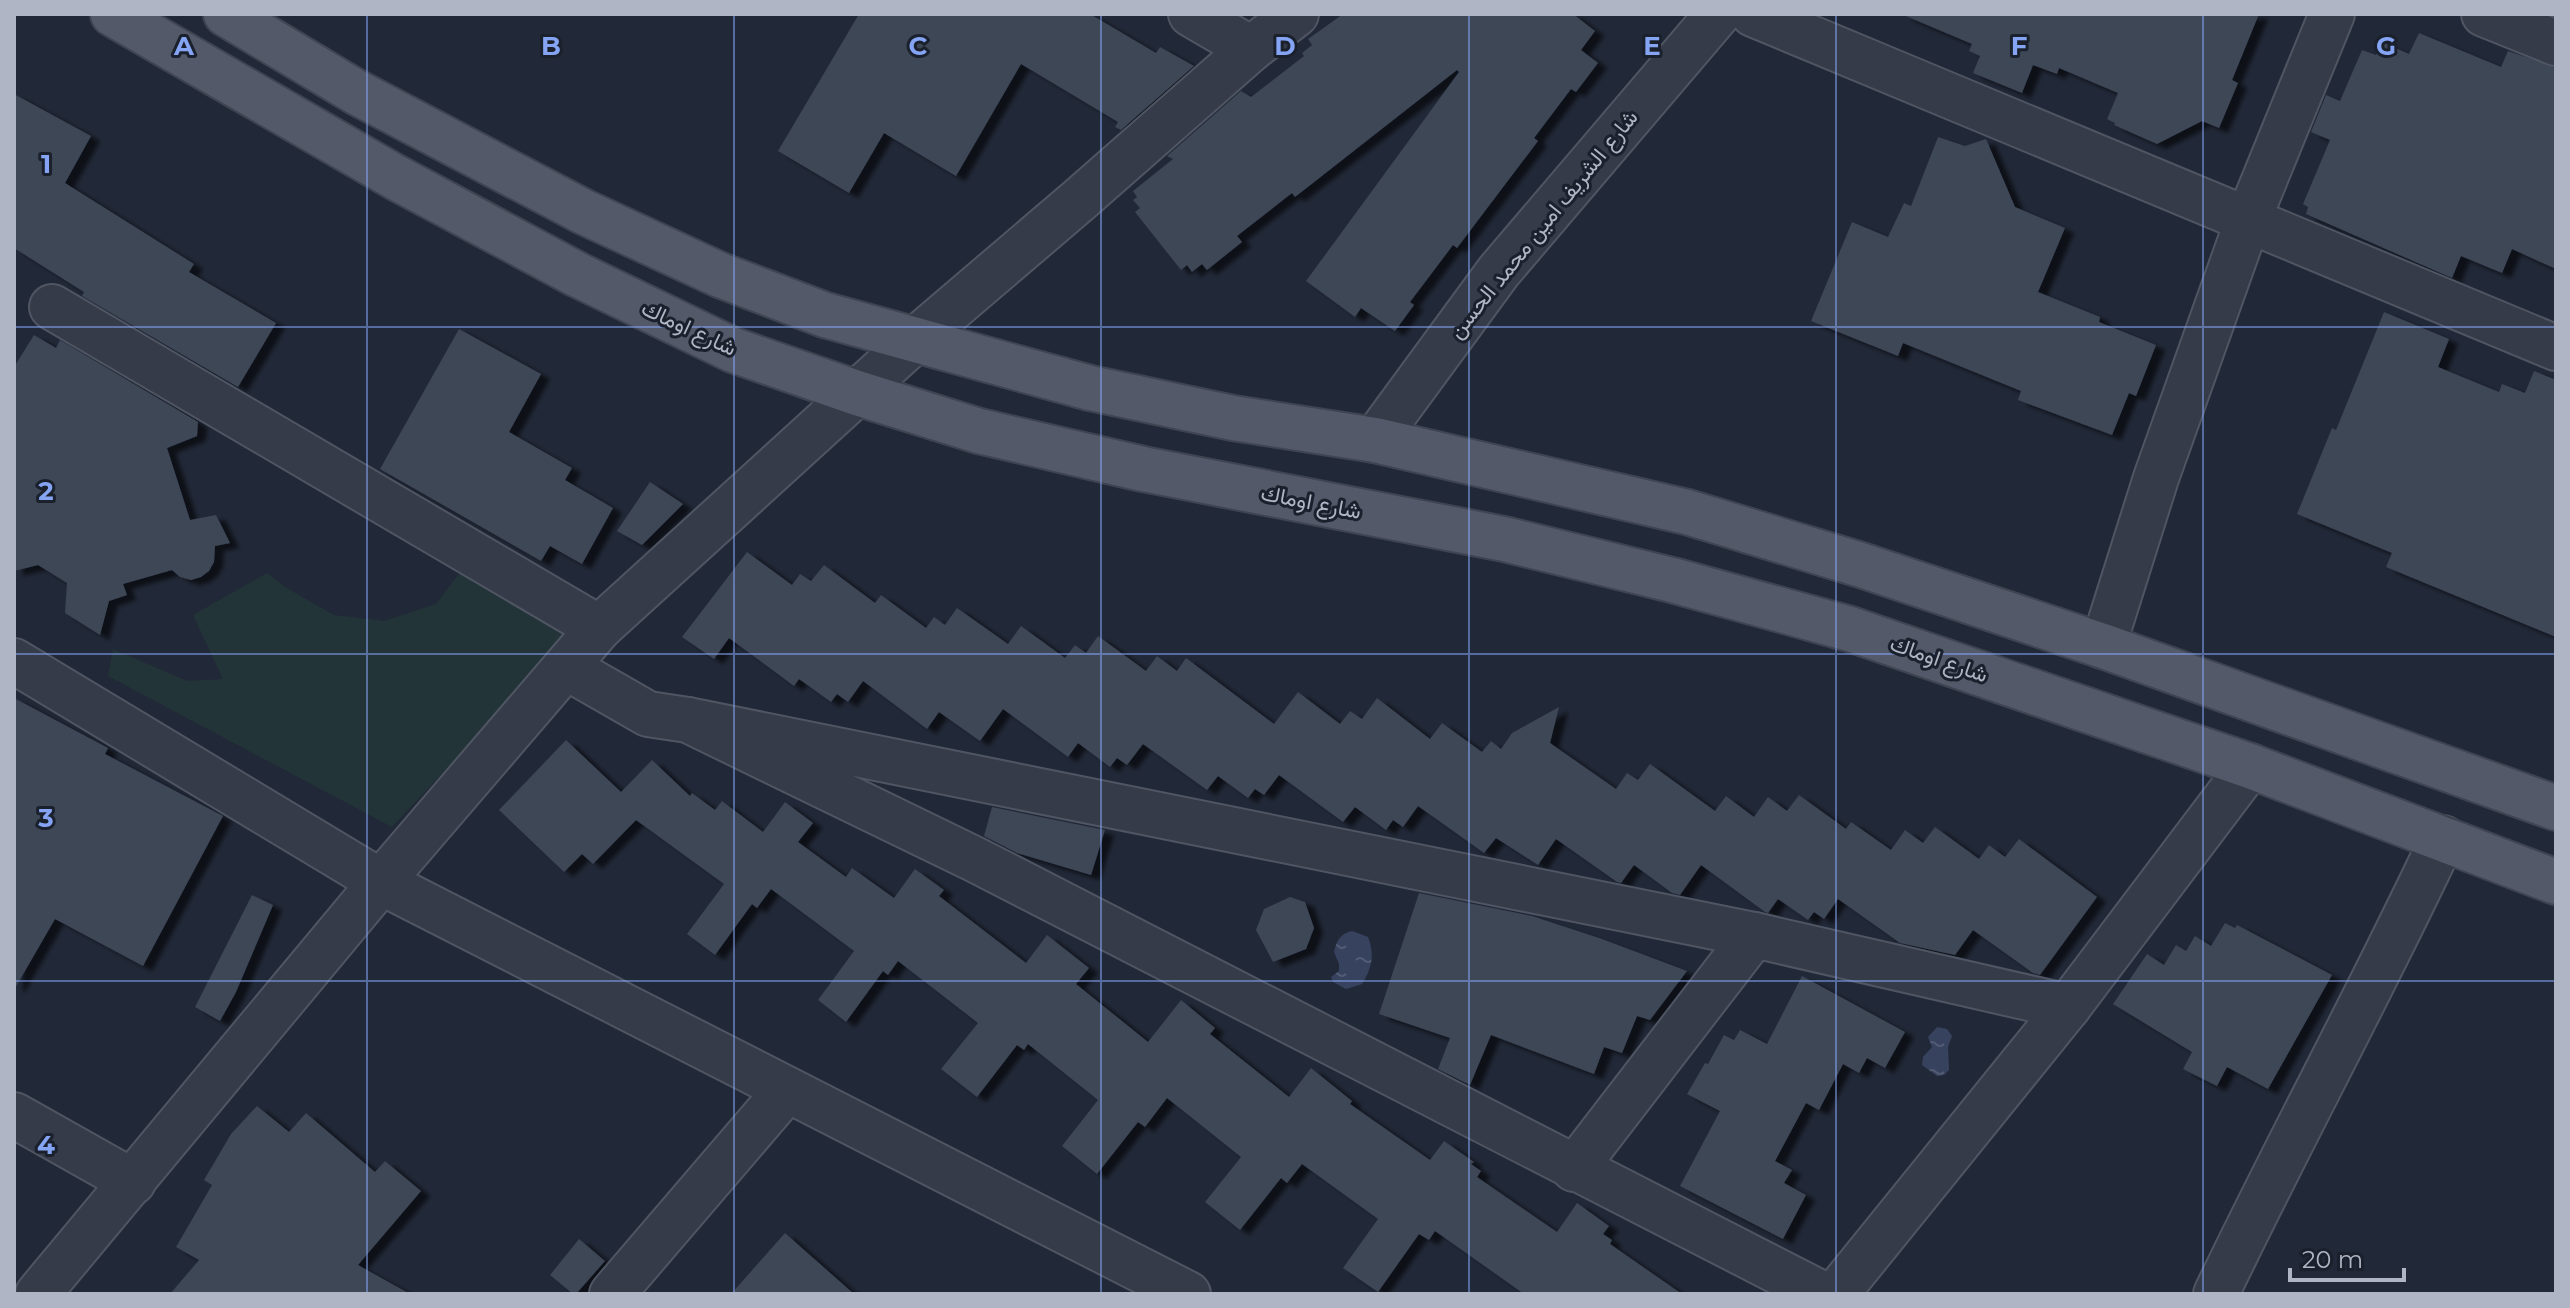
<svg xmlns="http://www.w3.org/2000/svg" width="2570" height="1308" viewBox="0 0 2570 1308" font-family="Montserrat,Vazirmatn,sans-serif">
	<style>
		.grass { fill: #233438 }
		.water { fill: url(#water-ripples) }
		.building { fill: #3d4657; filter: url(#shadow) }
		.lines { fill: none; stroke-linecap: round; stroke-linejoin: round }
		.street-casing { stroke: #4f5563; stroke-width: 48 }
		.primary-casing { stroke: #3e4451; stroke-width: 48 }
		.street { stroke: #353b48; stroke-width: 44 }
		.primary { stroke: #535968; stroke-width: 44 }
		.grid { fill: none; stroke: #85a4f4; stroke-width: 2; stroke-opacity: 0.55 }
		.labels { text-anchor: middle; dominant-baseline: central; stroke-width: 6; stroke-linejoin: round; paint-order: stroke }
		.street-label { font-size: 22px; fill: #afb5c4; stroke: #1a202c }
		.grid-label { font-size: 26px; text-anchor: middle; font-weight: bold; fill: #85a4f4; stroke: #1a202c; stroke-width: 6; stroke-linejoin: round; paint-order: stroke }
	</style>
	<defs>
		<pattern id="water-ripples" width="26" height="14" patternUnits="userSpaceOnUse" patternTransform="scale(2)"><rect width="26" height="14" fill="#36425e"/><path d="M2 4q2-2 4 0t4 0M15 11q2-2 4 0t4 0" fill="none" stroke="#515b73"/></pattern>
		<filter id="shadow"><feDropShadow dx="9" dy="5" stdDeviation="2" flood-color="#0009"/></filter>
	</defs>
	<rect width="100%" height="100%" fill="#212837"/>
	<polygon class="grass" points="462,570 573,634 392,827 108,676 113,649 187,681 223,679 193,615 267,573 285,587 334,615 384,621 436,604"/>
	<g class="water">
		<path d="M 1352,931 L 1368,937 C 1375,955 1372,968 1362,984 L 1346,989 L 1333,982 L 1331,977 L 1339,971 L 1339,964 L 1334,952 C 1337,940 1340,934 1352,931 Z"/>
		<polygon points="1937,1027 1947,1029 1952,1036 1948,1047 1949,1070 1944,1075 1937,1076 1922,1065 1923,1057 1932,1047 1928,1037"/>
	</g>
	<g class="building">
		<polygon points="859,14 1090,14 1156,53 1160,47 1194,66 1121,130 1115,127 1118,122 1021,64 956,176 884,133 849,193 778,151"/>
		<polygon points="1343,14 1573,14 1595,31 1581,50 1598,63 1576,92 1571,89 1534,138 1538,141 1457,248 1453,245 1410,302 1414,305 1395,331 1361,308 1355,317 1306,281 1459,72 1457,70 1295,197 1292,193 1237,236 1242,242 1207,270 1202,264 1192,272 1187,265 1181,270 1135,212 1140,208 1133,200 1137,197 1133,191 1173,159 1167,156 1241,91 1251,97 1304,56 1302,53 1312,45 1308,39"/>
		<polygon points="1901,14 2259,14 2232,80 2238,83 2219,128 2202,121 2157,144 2114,125 2115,123 2107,119 2118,93 2059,68 2057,74 2033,65 2022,93 1973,73 1980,56 1969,51 1972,44"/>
		<polygon points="2419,33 2501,67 2508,51 2556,67 2556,269 2512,249 2502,273 2461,256 2452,278 2306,214 2308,207 2303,204 2330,140 2311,132 2326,95 2340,101 2362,50 2376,55 2382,42 2409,54"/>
		<polygon points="14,94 91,136 65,183 194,264 189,272 276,323 238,387 82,296 84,292 14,248"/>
		<polygon points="1938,137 1965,146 1986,139 2015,207 2065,228 2038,292 2100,317 2099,322 2156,345 2136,396 2129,393 2112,435 2018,400 2021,391 1903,343 1898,356 1811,321 1852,222 1888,237 1904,203 1911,206"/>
		<polygon points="2384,312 2449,339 2438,367 2499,392 2502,384 2525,393 2534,371 2556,380 2556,637 2386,567 2392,553 2297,514 2332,428 2336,430"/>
		<polygon points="459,329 541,374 509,432 572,468 565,480 613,508 582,564 550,546 541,561 380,469"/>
		<polygon points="34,335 56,348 60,340 198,422 197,436 167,448 190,520 216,515 230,543 215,546 214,562 209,571 201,577 191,580 180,577 172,570 123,584 127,595 109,601 100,635 65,613 67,583 38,565 14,571 14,367"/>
		<polygon points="650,482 683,504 642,545 617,531"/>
		<polygon points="747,552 792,585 800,574 811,581 824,565 875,603 881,595 926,628 934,617 945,625 957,608 1008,644 1021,626 1065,658 1075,645 1086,653 1098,636 1146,671 1157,656 1177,671 1186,658 1274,724 1298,692 1340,724 1350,711 1362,719 1377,698 1430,739 1442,723 1482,752 1491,741 1501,749 1512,733 1559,707 1550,743 1616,789 1627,773 1638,780 1650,764 1715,811 1726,796 1754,817 1768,797 1787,811 1799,795 1846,829 1851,822 1891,850 1905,830 1923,843 1935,827 1979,859 1989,845 2005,857 2019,839 2097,897 2040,975 2033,973 1973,930 1955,955 1900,943 1838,899 1824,919 1814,912 1808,920 1778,899 1768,913 1765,912 1701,865 1680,895 1672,893 1634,865 1621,883 1617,882 1556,839 1538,865 1496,838 1484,853 1418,806 1403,827 1393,820 1386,830 1355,807 1343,822 1279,775 1264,795 1255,789 1248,798 1218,776 1207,790 1143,744 1127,765 1117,758 1110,767 1078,743 1068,757 1003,709 980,741 939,712 927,729 863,681 848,702 837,694 831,702 799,679 794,686 729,638 714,659 682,637"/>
		<polygon points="14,698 108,748 105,754 223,816 143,966 55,919 14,990"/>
		<polygon points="566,740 621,792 652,760 690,796 692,793 715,810 722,801 763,832 785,802 813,823 798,842 846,877 852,868 894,898 915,869 944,890 939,896 1026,963 1047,935 1089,968 1076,984 1148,1042 1181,1000 1215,1028 1210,1034 1289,1097 1311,1068 1352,1101 1350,1104 1430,1160 1444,1141 1474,1162 1471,1164 1481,1171 1477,1177 1557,1232 1577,1203 1609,1226 1603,1234 1612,1240 1610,1244 1682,1294 1524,1294 1435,1231 1429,1240 1419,1234 1378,1292 1343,1268 1378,1219 1302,1164 1287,1183 1281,1178 1240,1230 1205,1202 1241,1157 1167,1098 1145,1127 1138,1122 1097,1174 1062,1146 1098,1100 1028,1044 1024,1050 1017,1045 977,1097 941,1069 978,1023 898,961 888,975 883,971 846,1022 818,1000 854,951 771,889 757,908 752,904 715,955 687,934 724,884 636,820 593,864 582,854 564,872 499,810"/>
		<polygon points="992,807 1105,830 1091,875 1017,853 984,836"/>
		<polygon points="1419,893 1532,916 1602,939 1687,971 1650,1020 1637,1016 1622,1053 1604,1047 1594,1074 1491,1035 1470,1085 1438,1069 1450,1038 1379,1014"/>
		<polygon points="252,895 273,905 236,992 220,1021 195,1007"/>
		<polygon points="1290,897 1305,902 1314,928 1306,949 1273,962 1256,930 1264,909"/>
		<polygon points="2225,923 2235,928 2237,925 2332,975 2268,1089 2227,1067 2217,1086 2183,1069 2192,1052 2113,1004 2147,954 2164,965 2176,945 2186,951 2195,936 2211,946"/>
		<polygon points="1802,976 1905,1032 1885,1068 1867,1058 1859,1073 1843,1064 1819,1110 1806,1103 1775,1161 1792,1170 1784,1183 1806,1195 1783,1239 1680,1186 1720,1111 1687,1094 1705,1063 1708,1064 1724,1035 1734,1040 1740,1030 1767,1044"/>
		<polygon points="257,1106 289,1132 306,1113 375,1172 385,1161 421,1191 358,1265 410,1294 170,1294 199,1260 176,1247 212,1185 204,1180 231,1134"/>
		<polygon points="785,1233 854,1294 731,1294"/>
		<polygon points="579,1239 605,1261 576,1294 573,1294 550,1275"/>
	</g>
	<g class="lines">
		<g class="street-casing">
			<g id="street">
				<polyline points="1191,14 1251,49"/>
				<polyline points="1753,14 2556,348"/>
				<polyline points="2484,14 2556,43"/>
				<polyline points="52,307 599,628"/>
				<polyline points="1375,440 1499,271 1718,14"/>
				<polyline points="2103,646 2156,478 2248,220 2332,14"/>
				<polyline points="14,661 381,882 1188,1294"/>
				<polyline points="566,667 648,714 688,720 976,860 1822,1294"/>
				<polyline points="688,720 1754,935 2068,1007"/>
				<polyline points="14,1115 133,1182"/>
				<polyline points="1574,1169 1754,935"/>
				<polyline points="38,1294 381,882 599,628 914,341 1078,201 1251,49 1296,14"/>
				<polyline points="612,1294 786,1091"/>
				<polyline points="1836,1294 2068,1007 2250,766"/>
				<path d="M 2216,1294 C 2289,1141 2371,992 2443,838"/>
			</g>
		</g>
		<g class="primary-casing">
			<g id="primary">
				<polyline points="113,14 395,177 578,275 733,350 857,393 979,431 1143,469 1504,539 1672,580 1850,629 2250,766 2556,882"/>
				<polyline points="226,14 356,92 584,212 720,275 825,315 1090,388 1233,418 1375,440 1687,512 1861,565 2103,646 2556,808"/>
			</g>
		</g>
		<use href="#street" class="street"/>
		<use href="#primary" class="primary"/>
	</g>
	<path class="grid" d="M 367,14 L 367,1294M 734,14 L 734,1294M 1101,14 L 1101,1294M 1469,14 L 1469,1294M 1836,14 L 1836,1294M 2203,14 L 2203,1294M 14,327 L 2556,327M 14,654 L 2556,654M 14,981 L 2556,981"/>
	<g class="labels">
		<g class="street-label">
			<text transform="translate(1543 224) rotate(-51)">شارع الشريف امين محمد الحسن</text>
			<text transform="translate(689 328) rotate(25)">شارع اوماك</text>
			<text transform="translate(1311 502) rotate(11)">شارع اوماك</text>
			<text transform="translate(1939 659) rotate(19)">شارع اوماك</text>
		</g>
	</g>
	<g class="grid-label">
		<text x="184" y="55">A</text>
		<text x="551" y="55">B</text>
		<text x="918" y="55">C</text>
		<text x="1285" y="55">D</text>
		<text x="1652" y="55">E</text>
		<text x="2019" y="55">F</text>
		<text x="2386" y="55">G</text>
		<text x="46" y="173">1</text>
		<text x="46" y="500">2</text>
		<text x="46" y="827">3</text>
		<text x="46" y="1154">4</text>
	</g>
	<rect width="2570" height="1308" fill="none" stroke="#afb5c4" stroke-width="32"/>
	<path d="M2290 1268v12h114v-12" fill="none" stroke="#afb5c4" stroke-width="4"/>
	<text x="2302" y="1268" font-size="24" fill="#afb5c4" stroke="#1a202c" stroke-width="6" paint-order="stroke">20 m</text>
</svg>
